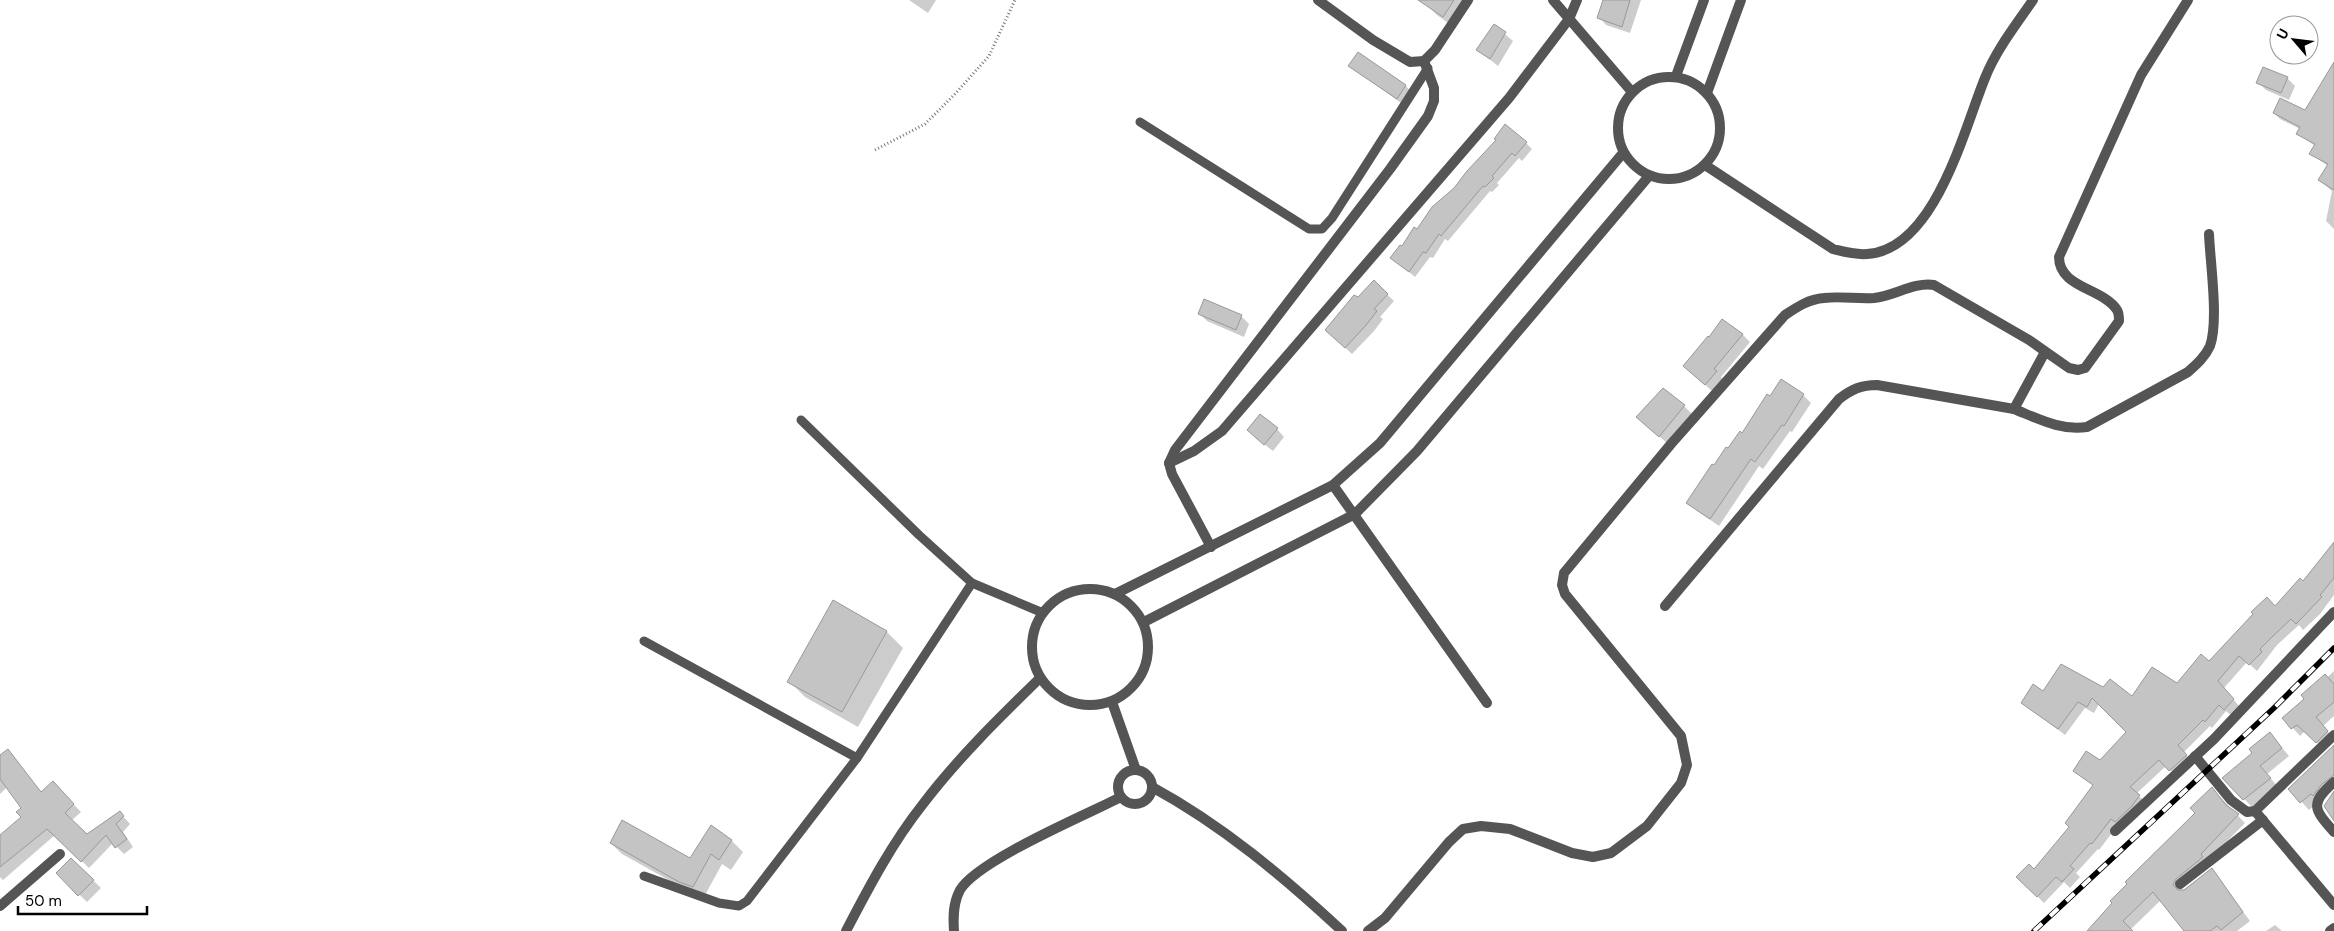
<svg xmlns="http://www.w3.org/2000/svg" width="2334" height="931" viewBox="0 0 2334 931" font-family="'DM Sans',sans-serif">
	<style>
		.shadow { fill: #0003 }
		.building { fill: #c4c4c4; stroke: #999 }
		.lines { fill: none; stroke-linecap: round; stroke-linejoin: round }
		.path { stroke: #777; stroke-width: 3; stroke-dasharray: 1 2.5; stroke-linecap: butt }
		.lane { stroke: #555; stroke-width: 9 }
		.street { stroke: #555; stroke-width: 10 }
		.rail-casing { stroke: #000; stroke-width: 5.5 }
		.rail { stroke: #fff; stroke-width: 4; stroke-dasharray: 11; stroke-linecap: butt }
	</style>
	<rect width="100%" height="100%" fill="#fff"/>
	<g class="shadow">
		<polygon points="909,0 936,0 928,13"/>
		<polygon points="1427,0 1474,0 1455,28 1437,15 1425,3"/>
		<polygon points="1605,0 1641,0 1630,33 1606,25 1599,17"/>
		<polygon points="1494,25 1513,41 1498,66 1478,50"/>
		<polygon points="1358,54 1406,86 1413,94 1405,106 1350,66"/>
		<polygon points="2334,74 2334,229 2326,221 2332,191 2319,180 2328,166 2311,154 2315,146 2298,134 2300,129 2280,119 2274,113 2306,112"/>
		<polygon points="2287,78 2295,86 2289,100 2266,90 2258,82"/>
		<polygon points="1526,143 1532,149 1522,161 1519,158 1497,183 1499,185 1492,192 1490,191 1448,241 1445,239 1433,258 1430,257 1415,277 1392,258 1418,231 1433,208"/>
		<polygon points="1374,282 1394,301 1380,317 1383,319 1374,331 1352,354 1333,337 1358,299"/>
		<polygon points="1199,313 1241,316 1249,324 1244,337 1207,321"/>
		<polygon points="1742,334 1750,342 1721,377 1724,380 1713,392 1692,373"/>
		<polygon points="1803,395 1811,403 1792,432 1790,431 1763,469 1759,466 1719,526 1696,510 1688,503 1770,397"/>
		<polygon points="1684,406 1692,414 1667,443 1646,425"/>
		<polygon points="1277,429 1284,437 1273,451 1256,438"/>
		<polygon points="2334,544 2334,595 2320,614 2303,630 2299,625 2277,645 2257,671 2247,662 2224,688 2239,706 2232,716 2226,711 2212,728 2210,726 2184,752 2192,762 2177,777 2166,766 2136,794 2146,802 2118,825 2099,850 2098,849 2076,873 2080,877 2070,888 2064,882 2044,903 2018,877 2034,870 2071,827 2094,786 2074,771 2100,762 2128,732 2099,704 2094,713 2085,708 2065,735 2023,703 2044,693 2104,688 2133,698 2177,685 2209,662 2303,582"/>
		<polygon points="834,602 887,632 903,648 858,727 805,697 789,681"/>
		<polygon points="2334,671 2334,716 2323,726 2334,738 2325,750 2305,731 2300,736 2284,718"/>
		<polygon points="2277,742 2289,756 2267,774 2278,787 2252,807 2224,778"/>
		<polygon points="8,751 42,793 60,790 81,812 71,821 87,836 120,813 130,824 123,832 133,847 124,854 113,843 89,868 55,835 3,880 0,877 0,836 23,817 23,808 7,787 0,794 0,757"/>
		<polygon points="2334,768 2334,788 2309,810 2290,789"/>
		<polygon points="2219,796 2245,823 2183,886 2182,891 2212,870 2250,921 2237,931 2184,931 2161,900 2130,930 2131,931 2089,931"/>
		<polygon points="732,841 743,852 731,870 722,864 704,897 692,893 622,854 611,843 690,860"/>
		<polygon points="71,859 101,888 87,902 57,873"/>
		<polygon points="2275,925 2282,931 2266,931"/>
	</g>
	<g class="building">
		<polygon points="1418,0 1454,0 1443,17"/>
		<polygon points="1603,0 1630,0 1622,27 1597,18"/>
		<polygon points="1494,24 1506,32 1490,59 1476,50"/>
		<polygon points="1358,52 1406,85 1397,99 1348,66"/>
		<polygon points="2334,62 2334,190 2318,180 2328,164 2309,154 2315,144 2296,134 2300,127 2273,113 2280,98 2305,110"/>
		<polygon points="2263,67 2288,77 2281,93 2256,83"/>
		<polygon points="1505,124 1527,142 1515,156 1512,153 1492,176 1494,178 1485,187 1483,186 1441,236 1439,234 1426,253 1423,252 1409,272 1390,258 1400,245 1402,246 1414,227 1417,229 1432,207 1454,188 1467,171 1496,140 1494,139"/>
		<polygon points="1374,280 1388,294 1374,309 1377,311 1367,324 1345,348 1325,330 1354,295 1358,297"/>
		<polygon points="1204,299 1242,315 1236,330 1198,314"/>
		<polygon points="1722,319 1743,334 1714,369 1717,371 1705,385 1683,366 1708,336 1709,337"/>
		<polygon points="1781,379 1804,394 1784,426 1782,425 1755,462 1751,459 1710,519 1686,503 1712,464 1714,465 1726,447 1728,448 1740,431 1742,433 1767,394 1770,396"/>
		<polygon points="1663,388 1685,405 1659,437 1636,417"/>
		<polygon points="1260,414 1278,428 1264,445 1247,430"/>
		<polygon points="2334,542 2334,578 2320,595 2322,597 2296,624 2291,619 2271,638 2260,649 2262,652 2249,665 2239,656 2218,681 2234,699 2224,710 2219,705 2205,722 2203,720 2178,745 2187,755 2169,771 2159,760 2130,787 2140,795 2132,806 2115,822 2111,819 2092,844 2090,843 2070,866 2074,869 2062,882 2056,877 2037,897 2016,877 2029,864 2034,869 2069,827 2065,823 2093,785 2073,771 2086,751 2100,760 2126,732 2092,698 2087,707 2078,702 2058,729 2021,703 2033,684 2043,691 2061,664 2103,687 2110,679 2132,696 2152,667 2177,683 2201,654 2209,661 2253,614 2251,612 2267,597 2275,606 2300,578 2303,581"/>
		<polygon points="833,600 887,631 842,712 787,682"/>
		<polygon points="2325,674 2334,684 2334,702 2316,717 2328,731 2316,743 2297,725 2291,729 2282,718 2304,699 2301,695"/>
		<polygon points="2270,732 2282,748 2260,766 2271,778 2243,800 2222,778 2252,753 2249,749"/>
		<polygon points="2334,745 2334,775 2321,785 2313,796 2311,794 2300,803 2288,789"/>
		<polygon points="8,749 41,792 53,781 74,804 65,813 87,834 120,811 124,816 116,824 127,839 115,848 106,835 81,862 47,829 0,867 0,835 21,817 16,812 21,808 0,779 0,755"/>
		<polygon points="2212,787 2226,805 2239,814 2201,854 2203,857 2176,879 2173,885 2178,890 2184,890 2212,868 2243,912 2221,930 2217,926 2210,931 2184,931 2153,892 2123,921 2133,931 2087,931 2112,903 2110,901 2127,884 2125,882 2195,813 2190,808"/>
		<polygon points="2334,791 2334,821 2324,806"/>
		<polygon points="622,820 690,858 711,825 732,840 719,860 711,854 693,887 679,882 610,843"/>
		<polygon points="71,858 94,880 78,896 56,873"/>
	</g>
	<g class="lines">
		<polyline class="path" points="875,150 925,124 955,94 989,56 1015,0"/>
		<g class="lane">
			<polyline points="1140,122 1309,229 1322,229 1332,218 1428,68"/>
			<polyline points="801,420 919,535 972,583 1043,613"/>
			<polyline points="644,641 857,758"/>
			<polyline points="644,876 719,903 739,906 747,901 857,758 972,583"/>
		</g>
		<g class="street">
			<polyline points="1318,0 1373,40 1410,62 1424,61 1435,50 1468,0"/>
			<polyline points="1553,0 1632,92"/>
			<polyline points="1676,76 1704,0"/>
			<circle cx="1669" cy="128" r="51"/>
			<polyline points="1707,93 1741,0"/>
			<path d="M 1705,165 L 1833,249 C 1845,252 1855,255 1867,254 C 1935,250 1964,129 1985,78 C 1996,50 2016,25 2033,0"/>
			<path d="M 2014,409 C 2039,419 2061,431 2087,427 L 2188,372 C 2197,364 2205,357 2210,346 C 2219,321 2210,261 2209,234"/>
			<polyline points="1169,463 1194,451 1222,431 1509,98 1569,19 1577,0"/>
			<polyline points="1333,485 1487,703"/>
			<polyline points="1211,547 1172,474 1169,463 1175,450 1390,169 1428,116 1434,101 1434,88 1424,61"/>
			<circle cx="1090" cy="647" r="58"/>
			<polyline points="1115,594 1333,485 1380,443 1623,153"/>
			<path d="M 1665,606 L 1839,399 C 1852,389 1861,385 1877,385 L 2014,409 L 2045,352"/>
			<polyline points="1144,622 1355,514 1417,451 1649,176"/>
			<polyline points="1112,702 1136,770"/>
			<polyline points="2195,756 2231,800 2247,812 2255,811 2334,735"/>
			<circle cx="1135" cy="787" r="17"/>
			<path d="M 2334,782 C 2309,804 2314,809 2334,832"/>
			<path d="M 1152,787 C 1222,825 1284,877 1342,931"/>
			<polyline points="2255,811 2334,905"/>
			<polyline points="2115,831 2214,739 2334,612"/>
			<polyline points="2180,884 2263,820"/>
			<polyline points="0,906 60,854"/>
			<path d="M 846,931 C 869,887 892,843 923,804 C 958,758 999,718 1040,678"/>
			<path d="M 954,931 C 953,917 953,903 960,890 C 978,860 1086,815 1121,797"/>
			<path d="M 1368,931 L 1385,918 L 1449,842 L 1463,829 L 1481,826 L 1510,829 L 1572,853 L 1593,857 L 1611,853 L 1647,826 L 1681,783 L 1687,765 L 1681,736 L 1565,594 L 1562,585 L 1564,573 L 1671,444 L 1785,315 C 1797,307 1809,299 1824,298 C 1840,296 1857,299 1874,298 C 1895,296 1913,282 1934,285 L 2029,340 L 2069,368 L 2078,370 L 2085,368 L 2119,321 C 2119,318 2119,313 2117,310 C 2103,288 2059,288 2059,257 L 2141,75 L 2188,0"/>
			<polyline points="2330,931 2334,928"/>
		</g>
		<g class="rail-casing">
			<polyline id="rail" points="2034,931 2274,708 2334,648"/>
		</g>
		<use href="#rail" class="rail"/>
	</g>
	<g transform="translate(2294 40) rotate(298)"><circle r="24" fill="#ffffff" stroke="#999999"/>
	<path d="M0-4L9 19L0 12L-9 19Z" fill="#000000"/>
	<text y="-8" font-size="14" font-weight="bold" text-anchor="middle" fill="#000000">U</text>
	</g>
	<path d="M18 906v8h129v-8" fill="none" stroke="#000000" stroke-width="2.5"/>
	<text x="25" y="906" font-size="15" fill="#000000" stroke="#ffffff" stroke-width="4" paint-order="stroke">50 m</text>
</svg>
